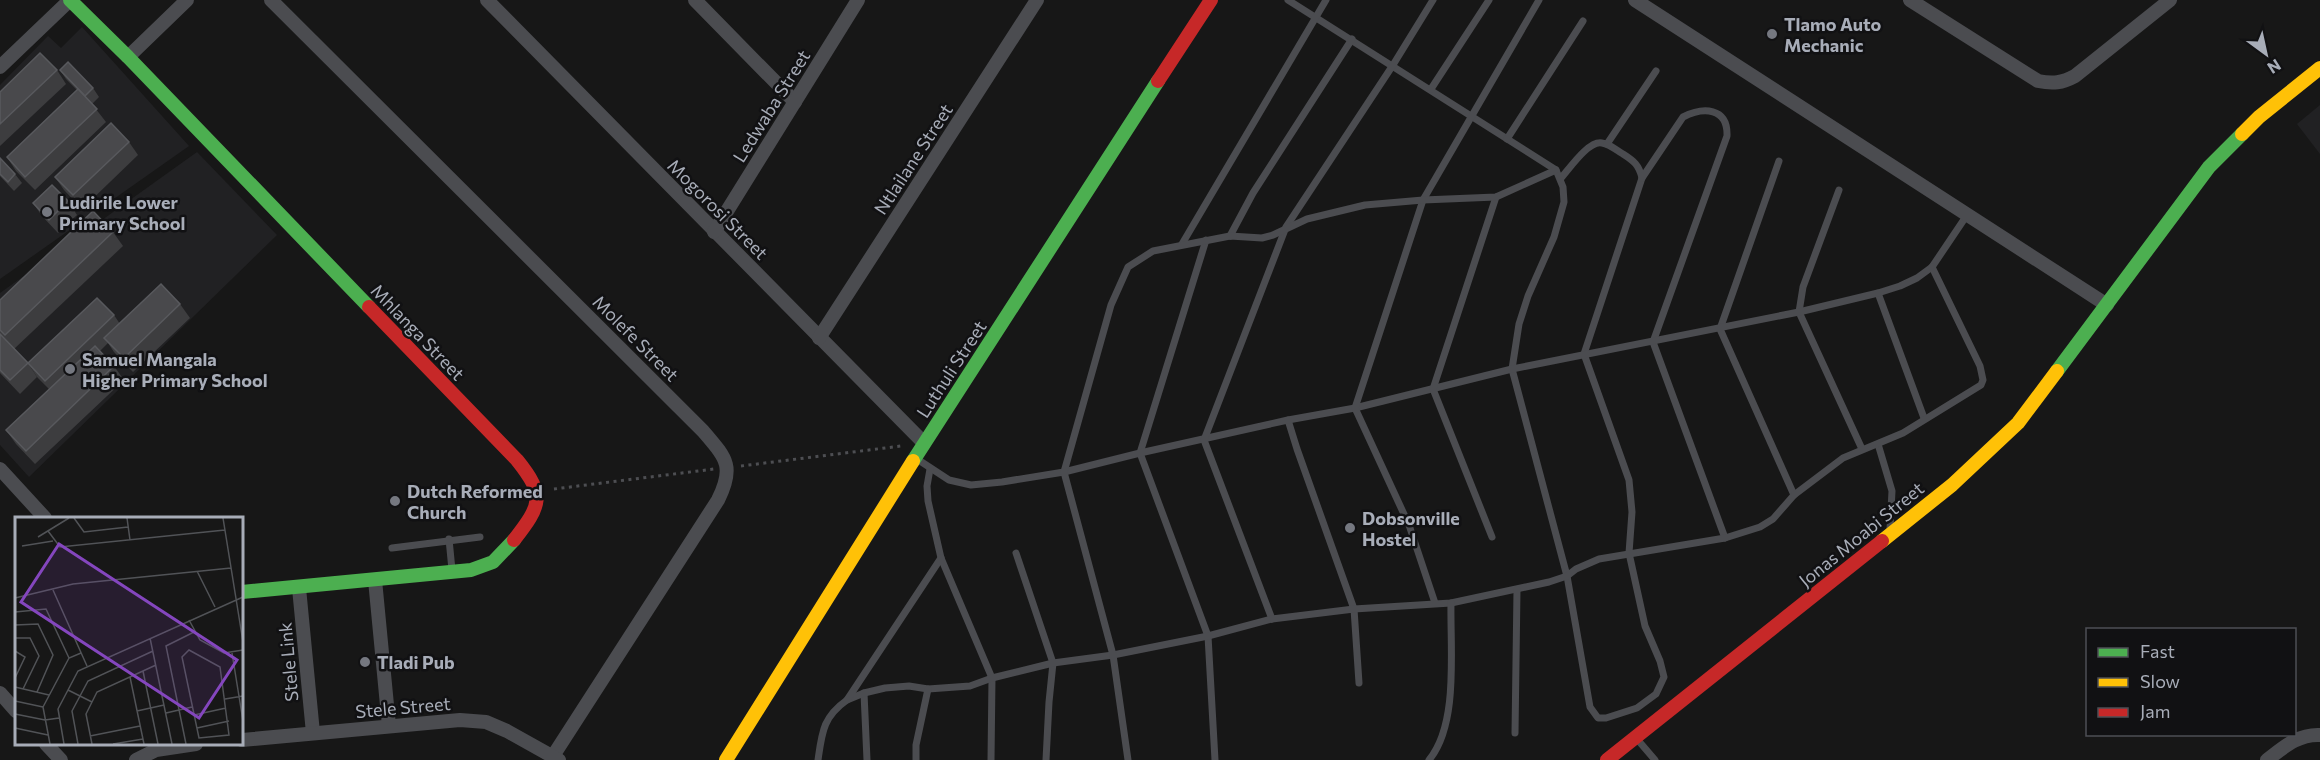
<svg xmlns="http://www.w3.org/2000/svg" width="2320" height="760" viewBox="0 0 2320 760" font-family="Commissioner,sans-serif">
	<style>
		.built { fill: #212123 }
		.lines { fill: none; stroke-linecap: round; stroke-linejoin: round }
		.path { stroke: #4d4e52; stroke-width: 3; stroke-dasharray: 3 4.5; stroke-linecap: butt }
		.lane { stroke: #4b4c50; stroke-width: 7 }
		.street { stroke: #4b4c50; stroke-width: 14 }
		.fast { stroke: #4caf50; stroke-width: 14 }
		.slow { stroke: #ffc107; stroke-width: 14 }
		.jam { stroke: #c62828; stroke-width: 14 }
		.wall { fill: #3d3d3f }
		.building { fill: #49494c; stroke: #58595d; stroke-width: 1.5 }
		.poi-dot { fill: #757880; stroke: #111113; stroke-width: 2 }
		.labels { text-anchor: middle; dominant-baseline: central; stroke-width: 5; stroke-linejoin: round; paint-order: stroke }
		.poi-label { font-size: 18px; font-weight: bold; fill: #a8adb8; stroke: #111113; text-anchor: start }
		.street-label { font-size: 18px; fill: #a8adb8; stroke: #111113 }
		.inset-road { fill: none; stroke: #515357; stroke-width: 1.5 }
		.view { fill: #8446be; fill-opacity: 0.15; stroke: #8446be; stroke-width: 3 }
		.inset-edge { fill: none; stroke: #a8adb8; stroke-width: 3 }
	</style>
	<rect width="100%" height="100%" fill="#171717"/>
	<g class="built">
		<polygon points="82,27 189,146 0,279 0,85 48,36 61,48"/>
		<polygon points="2320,105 2320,154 2297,124"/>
		<polygon points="197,152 277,235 29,477 0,445 0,293"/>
	</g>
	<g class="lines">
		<g class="path">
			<polyline points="741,466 901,446"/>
			<polyline points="554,489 714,469"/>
		</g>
		<g class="lane">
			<path d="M 1288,0 L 1556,170 L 1563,187 L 1564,202 L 1554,237 L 1528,296 L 1519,324 L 1512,369 L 1567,576 L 1590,707 L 1598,718 L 1606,718 L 1637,708 L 1656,694 L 1664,677 L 1660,661 L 1645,626 L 1629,553 L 1632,512 L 1629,480 L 1584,354 L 1642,178 C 1639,165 1634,161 1623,154 C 1616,150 1610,144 1602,143 C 1589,140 1570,168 1561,178"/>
			<polyline points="1431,89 1489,0"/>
			<polyline points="1507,139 1583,21"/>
			<polyline points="1607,144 1656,71"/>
			<polyline points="1779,161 1720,329 1794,495"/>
			<path d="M 1642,178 L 1683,117 C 1703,107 1728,107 1727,136 L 1653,342 L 1725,538"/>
			<polyline points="1839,190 1803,287 1799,312 1862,449"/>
			<polyline points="1230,236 1253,193 1352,39"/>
			<polyline points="1206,240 1140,453 1208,636 1215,760"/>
			<polyline points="1182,244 1326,0"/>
			<polyline points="1878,293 1924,418"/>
			<polyline points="1288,420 1297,449 1354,609 1359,683"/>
			<polyline points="1878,444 1892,491 1890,529"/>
			<polyline points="917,459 949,480 971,485 1002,482 1064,472 1140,453 1288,420 1355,408 1512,369 1799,312 1878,293 1900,286 1917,278 1932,267 1967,215"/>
			<polyline points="930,469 927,486 928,501 941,558 992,678 991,760"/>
			<polyline points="1492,537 1433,389 1496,197"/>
			<polyline points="449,539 452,570"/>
			<polyline points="392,548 480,537"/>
			<polyline points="1016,553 1053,663 1049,702 1046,760"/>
			<polyline points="1435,603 1409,525 1355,408 1423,200 1539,0"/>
			<polyline points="1272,619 1204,440 1286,227 1393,65 1433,0"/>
			<polyline points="864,693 867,760"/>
			<polyline points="847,700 864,693 885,688 909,686 928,689 970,686 992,678 1053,663 1113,655 1208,636 1272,619 1354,609 1451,603 1549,582 1567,576 1576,569 1599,559 1725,538 1760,527 1773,519 1794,495 1843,458 1903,433 1981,385 1983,380 1980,366 1932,267"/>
			<polyline points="1515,733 1517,590"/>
			<polyline points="1637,739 1655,760"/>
			<path d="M 818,760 C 822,732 823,717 847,700 L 941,558"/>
			<polyline points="916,760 916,745 928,689"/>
			<polyline points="1128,760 1113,655 1064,472 1111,305 1128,267 1153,251 1230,236 1262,238 1273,235 1307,219 1365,205 1423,200 1496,197 1556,170"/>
			<path d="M 1429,760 C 1459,724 1450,649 1451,603"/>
		</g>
		<g class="street">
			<path d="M 271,0 L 703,431 C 726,458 735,466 718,500 L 553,756"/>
			<polyline points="487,0 924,443"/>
			<polyline points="695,0 795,102"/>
			<polyline points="1635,0 2107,305"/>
			<path d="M 1910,0 L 2038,81 C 2053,84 2062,83 2075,76 L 2170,0"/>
			<polyline points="128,57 187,0"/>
			<polyline points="0,67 70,0"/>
			<polyline points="714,232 858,0"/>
			<polyline points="819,338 1037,0"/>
			<polyline points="0,469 45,518"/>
			<polyline points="375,580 389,726"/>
			<polyline points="299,588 313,733"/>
			<polyline points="0,693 16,711"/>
			<polyline points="242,740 460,720 486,722 507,731 559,760"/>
			<polyline points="46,744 61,760"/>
			<polyline points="136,760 156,750 196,744"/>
			<path d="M 2267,760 C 2284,747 2298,734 2320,735"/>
		</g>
		<g class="fast">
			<polyline points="70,0 128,57 369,307"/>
			<polyline points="2057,371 2209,167 2242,134"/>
			<polyline points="913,461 1158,81"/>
			<polyline points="242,592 471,570 493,562 514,540"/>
		</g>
		<g class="slow">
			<polyline points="2242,134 2259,117 2320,68"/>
			<polyline points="1882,541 1952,485 2018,423 2057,371"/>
			<polyline points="726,760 913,461"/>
		</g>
		<g class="jam">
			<polyline points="1158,81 1211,0"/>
			<path d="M 369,307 L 517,460 C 546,496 541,505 514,540"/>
			<polyline points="1607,760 1882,541"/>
		</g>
	</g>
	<g class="wall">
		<polygon points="57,70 66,84 0,146 0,92"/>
		<polygon points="60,70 93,88 99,97 92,104 106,122 35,190 16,171 7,157 77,90 66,79"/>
		<polygon points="129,142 138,155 82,209 64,190 55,177"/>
		<polygon points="0,158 15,174 22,183 14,191 0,176"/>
		<polygon points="68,201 77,215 58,233 42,216 33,203"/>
		<polygon points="113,232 123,246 14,349 0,334 0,300"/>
		<polygon points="180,304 190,318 133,372 114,352 108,343 100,351 114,366 124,380 35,464 16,444 6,430 49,389 37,377 28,363 114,315 120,324"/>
		<polygon points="0,334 28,363 37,377 20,394 0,373"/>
	</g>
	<g class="building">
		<polygon points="40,53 57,70 0,124 0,92"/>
		<polygon points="68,62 93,88 85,96 60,70"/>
		<polygon points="78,89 97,109 25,177 7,157"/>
		<polygon points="111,123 129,142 73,195 55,177"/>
		<polygon points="0,158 15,174 8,182 0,174"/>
		<polygon points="52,185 68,201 49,220 33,203"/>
		<polygon points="93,211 113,232 5,335 0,330 0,300"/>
		<polygon points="161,284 180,304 124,358 104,338"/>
		<polygon points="97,298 114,315 45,381 28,363"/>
		<polygon points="0,334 28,363 10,380 0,370"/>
		<polygon points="95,346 114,366 26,451 6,430"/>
	</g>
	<g class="poi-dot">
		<circle cx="1772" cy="34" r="6"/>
		<circle cx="47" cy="212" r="6"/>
		<circle cx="70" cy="369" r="6"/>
		<circle cx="395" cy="501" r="6"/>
		<circle cx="1350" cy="528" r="6"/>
		<circle cx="365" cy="662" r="6"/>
	</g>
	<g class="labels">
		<g class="poi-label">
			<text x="1784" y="24">Tlamo Auto<tspan x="1784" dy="21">Mechanic</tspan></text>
			<text x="59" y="202">Ludirile Lower<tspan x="59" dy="21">Primary School</tspan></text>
			<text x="82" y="359">Samuel Mangala<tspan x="82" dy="21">Higher Primary School</tspan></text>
			<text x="407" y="491">Dutch Reformed<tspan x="407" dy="21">Church</tspan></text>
			<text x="1362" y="518">Dobsonville<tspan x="1362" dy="21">Hostel</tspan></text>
			<text x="377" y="662">Tladi Pub</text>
		</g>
		<g class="street-label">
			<text transform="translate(771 106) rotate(-58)">Ledwaba Street</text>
			<text transform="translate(913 159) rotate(-57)">Ntlailane Street</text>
			<text transform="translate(718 209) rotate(45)">Mogorosi Street</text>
			<text transform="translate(418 332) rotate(46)">Mhlanga Street</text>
			<text transform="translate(636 338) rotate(45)">Molefe Street</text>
			<text transform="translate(951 369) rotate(-57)">Luthuli Street</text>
			<text transform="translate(1861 534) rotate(-39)">Jonas Moabi Street</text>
			<text transform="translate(288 662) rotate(-95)">Stele Link</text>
			<text transform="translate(403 707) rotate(-5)">Stele Street</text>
		</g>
	</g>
	<g transform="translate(15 517)">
		<rect width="228" height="228" fill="#171717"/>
		<path class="inset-road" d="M 59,1 L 69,15 L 113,10M 112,1 L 115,23M 208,1 L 228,125M 33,14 L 45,30 L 210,13M 23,20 L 54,1M 7,29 L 38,24M 182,54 L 200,90M 38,73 L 72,149M 0,81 L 58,67 L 216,51M 0,95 L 31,92 L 54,141M 174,103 L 185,123 L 209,136 L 228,133M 0,108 L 23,107 L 38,138 L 22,175M 0,121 L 15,121 L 24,139 L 8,172M 135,121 L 157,227M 174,133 L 205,150 L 214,218 L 184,221 L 167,140 ZM 0,134 L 10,140 L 0,161M 217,136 L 228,204M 128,154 L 143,227M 115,160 L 129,227M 0,170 L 34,178M 53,173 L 77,185M 210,182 L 228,179M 0,184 L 28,190M 122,194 L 149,188M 151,196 L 177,190M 0,197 L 30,203 L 44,201M 179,198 L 211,191M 0,211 L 33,218M 182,211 L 214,204M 75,219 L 125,209M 35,227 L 28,190 L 54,141 L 66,136M 49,227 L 43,192 L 63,154 L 228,80M 63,227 L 57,194 L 73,164 L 138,134M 77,227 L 71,197 L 82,175 L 141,148M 98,227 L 128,222M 171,227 L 151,129 L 179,115"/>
		<path class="view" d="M 44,27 L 222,143 L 184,201 L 6,85 Z"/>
		<rect width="228" height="228" class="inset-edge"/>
	</g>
	<rect x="2086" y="628" width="210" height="108" fill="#111113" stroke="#4d4f55" stroke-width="1.5"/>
	<rect x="2098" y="648" width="30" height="9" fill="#4caf50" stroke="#4d4f55" stroke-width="1.5"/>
	<text x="2140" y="658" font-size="18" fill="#a8adb8">Fast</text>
	<rect x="2098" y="678" width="30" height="9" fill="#ffc107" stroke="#4d4f55" stroke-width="1.5"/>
	<text x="2140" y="688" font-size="18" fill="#a8adb8">Slow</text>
	<rect x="2098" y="708" width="30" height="9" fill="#c62828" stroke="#4d4f55" stroke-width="1.5"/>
	<text x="2140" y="718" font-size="18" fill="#a8adb8">Jam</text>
	<g transform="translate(2266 54) rotate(147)" stroke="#111113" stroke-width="4.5" paint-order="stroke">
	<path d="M0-4.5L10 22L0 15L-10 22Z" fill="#a8adb8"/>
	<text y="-9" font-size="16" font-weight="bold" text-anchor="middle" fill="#a8adb8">N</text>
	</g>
</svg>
